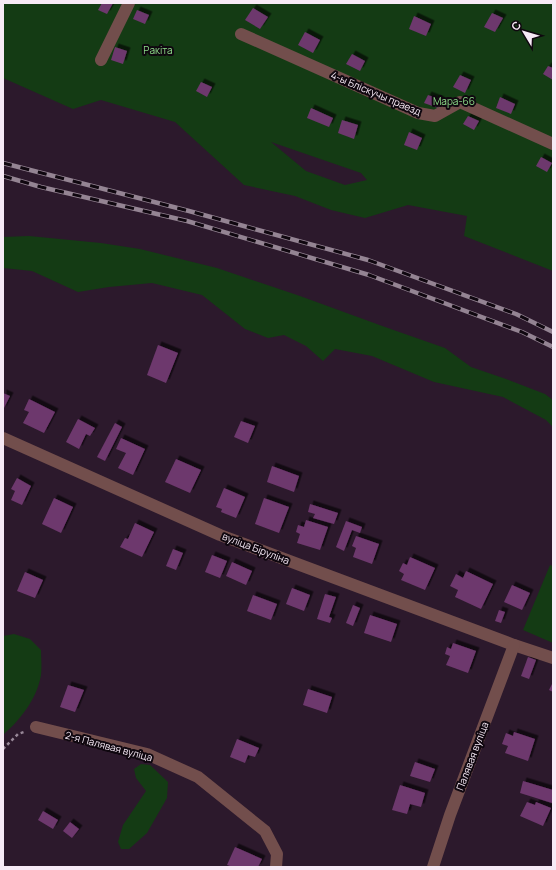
<svg xmlns="http://www.w3.org/2000/svg" width="556" height="870" viewBox="0 0 556 870" font-family="Manrope,sans-serif">
	<style>
		.green { fill: #143b14; fill-rule: evenodd }
		.building { fill: #6d376d; filter: url(#shadow) }
		.lines { fill: none; stroke-linecap: round; stroke-linejoin: round }
		.path { stroke: #988898; stroke-width: 2.5; stroke-dasharray: 3 3; stroke-linecap: butt }
		.minor { stroke: #724e4c; stroke-width: 12 }
		.rail-casing { stroke: #948493; stroke-width: 4.5 }
		.rail { stroke: #0f070f; stroke-width: 3; stroke-dasharray: 9; stroke-linecap: butt }
		.labels { text-anchor: middle; dominant-baseline: central; stroke-width: 4; stroke-linejoin: round; paint-order: stroke }
		.park-label { font-size: 10px; fill: #8edd8a; stroke: #0f070f }
		.street-label { font-size: 10px; fill: #f7eaf6; stroke: #0f070f }
	</style>
	<defs>
		<filter id="shadow"><feDropShadow dx="3.5" dy="-3.5" stdDeviation="0" flood-color="#0009"/></filter>
	</defs>
	<rect width="100%" height="100%" fill="#2c192c"/>
	<g class="green">
		<path d="M 3,3 L 553,3 L 553,271 L 464,236 L 467,216 L 408,205 L 365,218 L 331,210 L 295,196 L 244,185 L 175,122 L 101,100 L 73,109 L 3,78 ZM 271,142 L 361,173 L 367,180 L 345,185 L 306,171 Z"/>
		<polygon points="29,236 101,243 140,249 217,268 300,296 385,327 445,348 471,367 506,379 545,394 553,400 553,427 546,420 503,397 434,382 372,356 335,349 323,361 306,346 284,335 268,338 245,329 202,295 152,283 109,287 78,292 32,271 3,268 3,237"/>
		<polygon points="550,565 553,566 553,643 523,630"/>
		<path d="M 14,634 L 30,639 L 41,650 C 41,658 42,667 41,675 C 37,699 20,720 3,735 L 3,636 Z"/>
		<polygon points="141,764 150,765 168,782 167,798 147,833 129,849 121,849 118,842 123,825 146,791 136,778 134,769"/>
	</g>
	<g class="building">
		<polygon points="102,3 113,3 107,14 98,10"/>
		<polygon points="253,8 268,17 260,29 245,20"/>
		<polygon points="137,10 149,15 145,24 133,19"/>
		<polygon points="492,13 503,18 495,32 484,27"/>
		<polygon points="414,16 431,24 426,36 409,29"/>
		<polygon points="305,32 320,40 313,53 298,45"/>
		<polygon points="115,47 127,51 123,64 111,60"/>
		<polygon points="352,54 365,61 360,71 346,64"/>
		<polygon points="548,66 553,68 553,80 543,74"/>
		<polygon points="460,75 471,80 465,93 453,87"/>
		<polygon points="201,82 212,87 207,97 196,91"/>
		<polygon points="428,95 441,100 438,108 424,103"/>
		<polygon points="500,97 515,104 511,114 496,108"/>
		<polygon points="311,108 333,118 329,127 307,118"/>
		<polygon points="468,116 479,121 474,130 463,124"/>
		<polygon points="342,120 358,125 354,139 338,133"/>
		<polygon points="409,132 422,138 417,150 404,145"/>
		<polygon points="541,157 552,163 547,172 536,166"/>
		<polygon points="158,345 178,353 166,383 147,375"/>
		<polygon points="3,393 10,396 3,410"/>
		<polygon points="29,399 55,412 44,433 23,423 29,412 24,410"/>
		<polygon points="78,419 95,428 90,436 86,434 79,449 66,442"/>
		<polygon points="241,421 255,426 248,443 234,437"/>
		<polygon points="115,423 122,427 105,461 97,457"/>
		<polygon points="121,438 145,449 133,475 118,468 126,453 116,449"/>
		<polygon points="176,459 201,470 190,493 165,482"/>
		<polygon points="272,466 299,476 294,492 267,482"/>
		<polygon points="17,478 31,486 22,505 11,500 15,491 11,489"/>
		<polygon points="224,488 245,497 236,518 221,512 222,509 216,507"/>
		<polygon points="54,498 73,507 61,533 42,524"/>
		<polygon points="264,498 289,507 279,533 255,524"/>
		<polygon points="310,504 338,513 334,524 313,518 315,514 308,512"/>
		<polygon points="306,520 328,527 320,550 297,543 300,534 296,532 298,525 304,527"/>
		<polygon points="346,521 362,527 360,533 352,530 344,551 336,547"/>
		<polygon points="135,523 154,532 142,557 120,547 125,538 128,539"/>
		<polygon points="356,536 379,544 372,564 353,557 356,548 352,546"/>
		<polygon points="173,549 183,553 176,570 166,566"/>
		<polygon points="212,555 227,561 220,578 205,572"/>
		<polygon points="410,557 435,568 425,590 401,580 404,574 399,571 403,563 407,565"/>
		<polygon points="232,562 252,571 246,585 226,576"/>
		<polygon points="466,571 493,584 481,609 455,597 458,590 450,586 456,574 463,578"/>
		<polygon points="25,572 43,580 35,598 17,591"/>
		<polygon points="512,585 530,593 522,610 504,602"/>
		<polygon points="292,588 310,595 304,611 286,604"/>
		<polygon points="325,594 336,597 329,617 332,618 330,623 317,619"/>
		<polygon points="253,595 277,604 271,620 247,611"/>
		<polygon points="353,605 360,608 353,626 346,623"/>
		<polygon points="499,610 505,612 501,623 495,621"/>
		<polygon points="370,615 397,624 391,642 364,633"/>
		<polygon points="453,643 476,651 468,673 446,665 450,656 445,654 447,647 451,649"/>
		<polygon points="528,657 536,660 529,679 521,676"/>
		<polygon points="553,682 553,692 549,690"/>
		<polygon points="68,685 84,690 75,712 60,707"/>
		<polygon points="308,689 332,697 327,713 303,705"/>
		<polygon points="514,732 535,739 528,761 505,753 508,746 502,744 506,733 513,736"/>
		<polygon points="237,739 259,748 255,757 248,755 245,763 230,757"/>
		<polygon points="415,762 435,769 430,782 410,776"/>
		<polygon points="523,781 553,790 552,803 520,793"/>
		<polygon points="400,785 425,793 421,807 410,804 407,814 392,810"/>
		<polygon points="527,802 535,805 536,802 551,808 543,826 520,816"/>
		<polygon points="43,811 58,820 53,829 38,820"/>
		<polygon points="70,822 79,829 72,838 63,831"/>
		<polygon points="235,847 262,859 258,867 233,867 227,865"/>
	</g>
	<g class="lines">
		<polyline class="path" points="3,749 18,734 24,732"/>
		<g class="minor">
			<polyline points="241,34 418,113 435,116 460,102 553,144"/>
			<polyline points="101,60 129,3"/>
			<polyline points="3,438 220,535 514,645 553,658"/>
			<polyline points="36,727 147,754 198,777 265,831 277,854 276,867"/>
			<polyline points="433,867 450,815 514,645"/>
		</g>
		<g class="rail-casing">
			<g id="rail">
				<polyline points="3,163 189,211 368,260 516,314 553,332"/>
				<polyline points="3,176 41,187 187,221 369,275 522,332 553,347"/>
			</g>
		</g>
		<use href="#rail" class="rail"/>
	</g>
	<g class="labels">
		<g class="park-label">
			<text x="158" y="50">Ракіта</text>
			<text x="454" y="101">Мара-66</text>
		</g>
		<g class="street-label">
			<text transform="translate(376 93) rotate(23)">4-ы Бліскучы праезд</text>
			<text transform="translate(256 548) rotate(21)">вуліца Біруліна</text>
			<text transform="translate(109 746) rotate(15)">2-я Палявая вуліца</text>
			<text transform="translate(472 756) rotate(-69)">Палявая вуліца</text>
		</g>
	</g>
	<rect width="556" height="870" fill="none" stroke="#f7eaf6" stroke-width="8"/>
	<g transform="translate(524 32) rotate(308)" stroke="#0f070f" stroke-width="3" paint-order="stroke">
	<path d="M0-3L7 15L0 10L-7 15Z" fill="#f7eaf6"/>
	<text y="-6" font-size="11" font-weight="bold" text-anchor="middle" fill="#f7eaf6">С</text>
	</g>
</svg>
